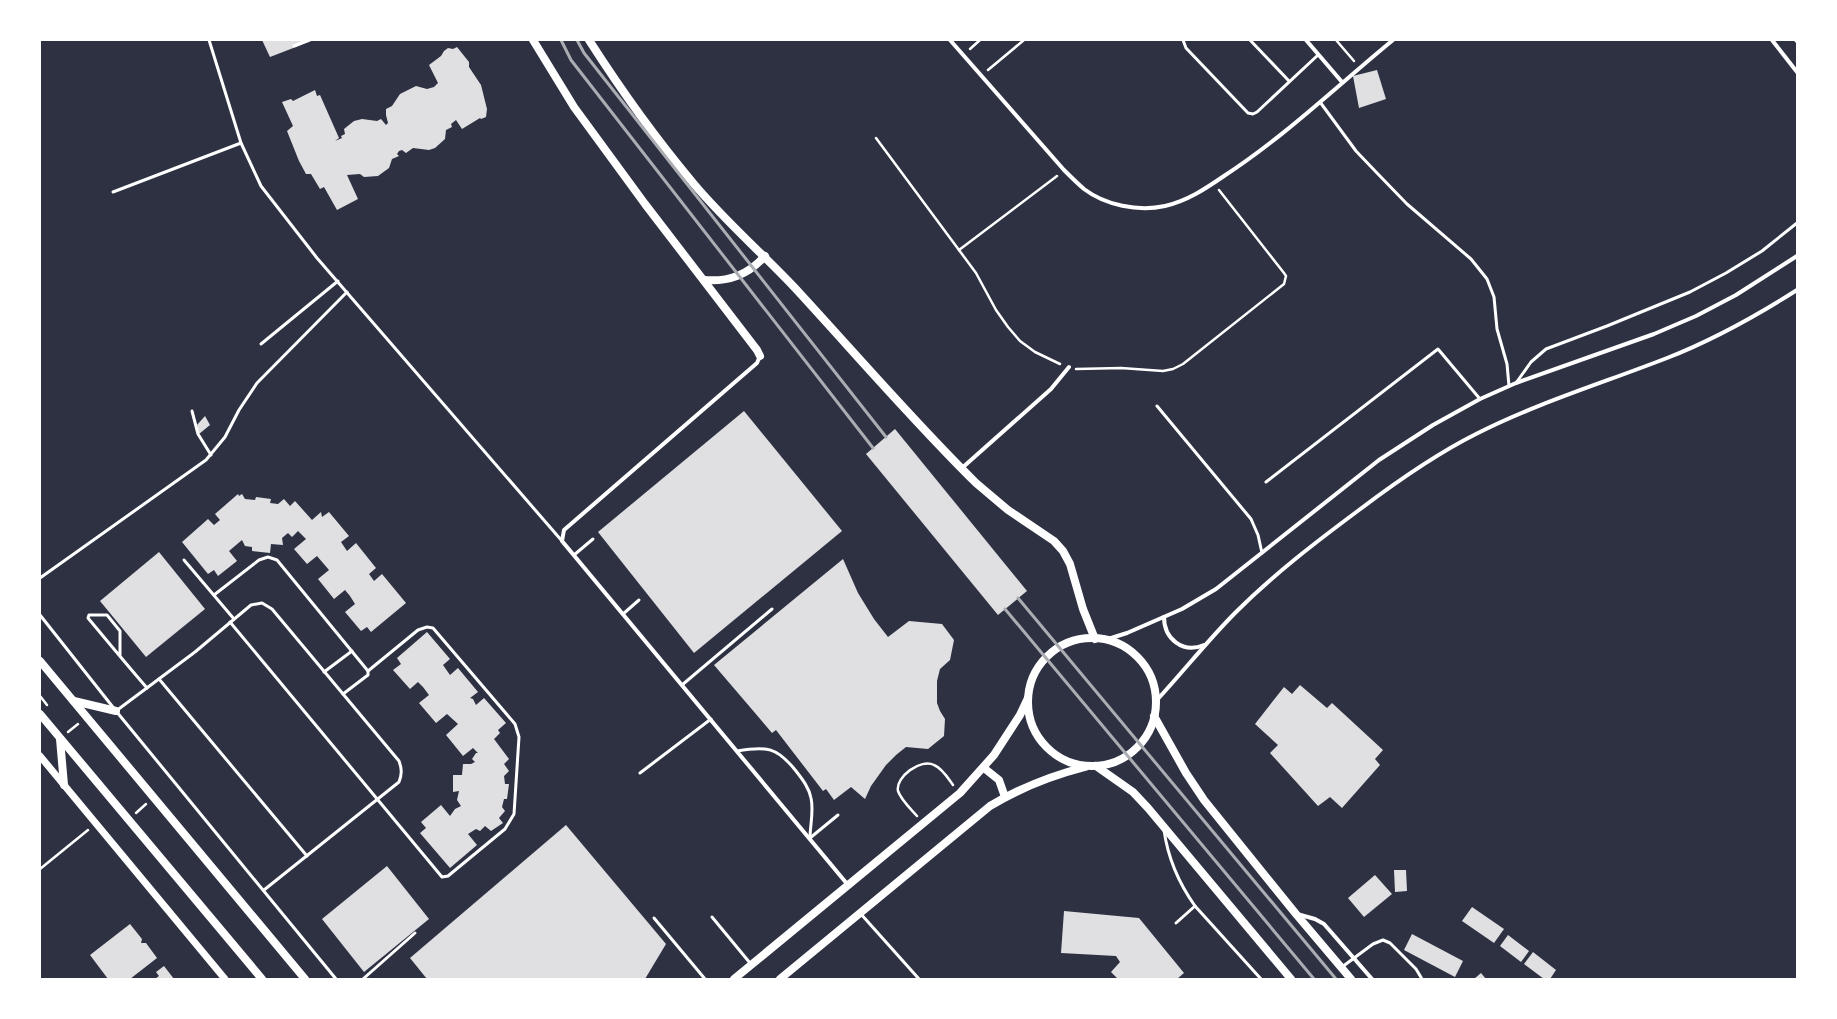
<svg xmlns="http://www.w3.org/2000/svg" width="1837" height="1019" viewBox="0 0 1837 1019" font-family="'Space Grotesk',sans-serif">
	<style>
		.building { fill: #e0e0e3 }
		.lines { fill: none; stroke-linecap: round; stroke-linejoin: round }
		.path { stroke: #fff; stroke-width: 2.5 }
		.service { stroke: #fff; stroke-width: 3 }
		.minor { stroke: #fff; stroke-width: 4 }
		.tertiary { stroke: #fff; stroke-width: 7 }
		.secondary { stroke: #fff; stroke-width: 8 }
		.rail { stroke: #abadb3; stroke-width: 3 }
	</style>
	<rect width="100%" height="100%" fill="#2d3142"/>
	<g class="building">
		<polygon points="262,40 314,40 270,57"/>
		<polygon points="457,47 469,62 469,67 481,85 487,109 486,117 481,119 480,118 462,129 456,120 451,124 452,127 446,130 445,139 435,148 429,150 413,148 406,153 402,150 399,151 397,154 399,156 392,159 389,168 378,176 364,177 360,174 347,175 358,199 337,210 324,187 320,189 311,174 306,174 299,161 287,131 293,126 282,102 291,99 293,101 315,90 317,96 320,95 339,138 335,141 342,138 341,136 345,134 344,129 354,121 362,119 377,121 381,119 386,125 388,123 386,115 386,109 392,106 400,94 416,86 427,89 434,87 438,83 429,65 441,56 444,51 448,48 453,49"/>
		<polygon points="1377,70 1386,99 1359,108 1353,76"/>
		<polygon points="744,411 842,531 694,653 598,532"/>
		<polygon points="205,416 210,425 199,434 197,425"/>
		<polygon points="895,429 1027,591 998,615 866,454"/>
		<polygon points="238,494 239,496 242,494 245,499 255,500 256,497 271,499 270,503 278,504 284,499 290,506 295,501 312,520 321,512 322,517 329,512 349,536 341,542 347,551 356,543 376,568 369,574 374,581 382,574 406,603 371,632 367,627 361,631 345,612 355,604 350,596 345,590 334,599 318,579 329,570 317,556 307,564 294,549 306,539 298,531 292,537 288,533 282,538 283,545 271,544 270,553 252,551 252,547 245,546 242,540 229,551 237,561 218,576 214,570 208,574 182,542 208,519 214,525 220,520 215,514"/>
		<polygon points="159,552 205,609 146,657 100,601"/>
		<polygon points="843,559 858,593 874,619 888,637 909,621 942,624 954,640 950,660 940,669 937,681 937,703 940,711 945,719 944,736 928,749 906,747 896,755 886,765 871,786 865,799 851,787 834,800 826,789 823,791 776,730 772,733 714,665"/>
		<polygon points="427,632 450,659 443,665 450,675 458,668 478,692 470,698 473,699 476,705 484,698 506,723 498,730 500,733 494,739 509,759 504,764 509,771 504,776 505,784 509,784 507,799 504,799 502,807 505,811 499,818 503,823 491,831 485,826 480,831 476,829 468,834 477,845 450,868 420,833 426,828 421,822 441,805 450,816 455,809 461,806 457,800 459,791 453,792 453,775 462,775 463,764 471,764 475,762 472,759 476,753 478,753 473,748 463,756 446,735 458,724 447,714 436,723 419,703 429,695 423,687 418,682 410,689 393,670 401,664 397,658"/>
		<polygon points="1300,685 1327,708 1332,703 1383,750 1375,759 1380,765 1342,808 1330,797 1318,806 1270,753 1278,745 1255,724 1284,687 1292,694"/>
		<polygon points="566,825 666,944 645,979 427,979 410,958"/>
		<polygon points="387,866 429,919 364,972 322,919"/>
		<polygon points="1394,870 1406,870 1407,891 1395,892"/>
		<polygon points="1375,875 1392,894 1364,917 1348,898"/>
		<polygon points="1472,907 1504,929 1494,943 1462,921"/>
		<polygon points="1064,911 1139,918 1184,973 1177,979 1118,979 1111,972 1120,962 1116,956 1061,953"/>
		<polygon points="130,924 142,939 141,943 146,943 157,958 130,979 108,979 90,955"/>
		<polygon points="1412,934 1463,961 1455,977 1404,950"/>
		<polygon points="1508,935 1529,951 1521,962 1500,946"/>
		<polygon points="1533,952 1556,970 1550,979 1544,979 1524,964"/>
		<polygon points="164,966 174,979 155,979 159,976 156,972"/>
		<polygon points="1481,973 1486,979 1474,979"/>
	</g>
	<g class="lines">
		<g class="path">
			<polyline points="1336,40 1354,61"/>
			<polyline points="970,49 980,40"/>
			<polyline points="988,70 1024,40"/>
			<polyline points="876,138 976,273 996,310 1008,327 1020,341 1035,352 1060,364"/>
			<polyline points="959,250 1057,176"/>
			<polyline points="1076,369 1121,368 1163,371 1173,369 1183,364 1284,284 1286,276 1284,273 1219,190"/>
			<polyline points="40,696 47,705"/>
			<polyline points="68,732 78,724"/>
			<polyline points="136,813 146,804"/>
			<path d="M 917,816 C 911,809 901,800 898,791 C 895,777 921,758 934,765 C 942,768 948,778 953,785"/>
			<polyline points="40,869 88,830"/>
		</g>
		<g class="service">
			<polyline points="209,40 241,143 261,186 317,258 562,541"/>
			<polyline points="1183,40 1186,48 1248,113 1253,114 1257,112 1318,55"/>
			<polyline points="1250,40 1289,81"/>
			<polyline points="294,46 309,40"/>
			<polyline points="1320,102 1356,151 1377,173 1407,204 1471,259 1487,279 1494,297 1497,329 1507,364 1509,386"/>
			<polyline points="113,192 241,143"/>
			<polyline points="261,344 338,281"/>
			<polyline points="1516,383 1531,362 1546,349 1607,326 1690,292 1726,273 1762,251 1797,223"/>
			<polyline points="1157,406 1251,519 1258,535 1262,553"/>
			<polyline points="192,411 198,434 211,455"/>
			<polyline points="1266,482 1438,349 1480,399"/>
			<polyline points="574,555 593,539"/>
			<polyline points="184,560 234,619"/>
			<polyline points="40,578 206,460 225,437 239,410 257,383 347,292"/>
			<polyline points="214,595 259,560 268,557 277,560 368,671 368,675 343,694"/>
			<polyline points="623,614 639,600"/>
			<polyline points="40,615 116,711 336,979"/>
			<polyline points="230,622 442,877 448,876 505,829 514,814 519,737 515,724 433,628 427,627 418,630 368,671"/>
			<path d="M 120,656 L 120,631 L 107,615 L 89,615 L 88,618 C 108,642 127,665 147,688"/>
			<polyline points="324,672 352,651"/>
			<polyline points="159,679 307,856"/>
			<polyline points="682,685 772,609"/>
			<path d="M 116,711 L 195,652 L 251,605 L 262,603 L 272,609 L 399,761 C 402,769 402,774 399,782 L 264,890"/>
			<path d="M 737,751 C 767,746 777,747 796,771 C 803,780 809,788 811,798 C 814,811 810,826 810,838"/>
			<polyline points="640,773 711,719"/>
			<path d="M 1164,830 C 1168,859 1178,882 1195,906 L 1261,979"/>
			<polyline points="810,838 838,815"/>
			<polyline points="860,913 919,979"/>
			<polyline points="712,917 750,963"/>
			<polyline points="654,918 705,979"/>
			<polyline points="1176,923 1195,906"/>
			<polyline points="1342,967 1373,944 1383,940 1390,943 1416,969 1422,979"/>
			<polyline points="363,979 415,933"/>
		</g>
		<g class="minor">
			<path d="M 950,40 L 1064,170 C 1070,176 1077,183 1084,189 C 1105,205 1138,212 1165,206 C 1187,201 1205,189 1224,176 C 1284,137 1337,86 1393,40"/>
			<polyline points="1306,40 1342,82"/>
			<polyline points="1772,40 1797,72"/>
			<polyline points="1796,40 1797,41"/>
			<polyline points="760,356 757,363 564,530 562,541 848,885"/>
			<polyline points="962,468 1051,389 1069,367"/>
			<path d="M 1164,617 C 1164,639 1183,654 1204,645"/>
			<polyline points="1108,639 1127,633 1182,609 1216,589 1379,460 1433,425 1480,399 1516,383 1654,334 1696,316 1736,295 1797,256"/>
			<path d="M 1156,701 C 1183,672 1208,640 1236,612 C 1274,574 1316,542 1359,510 C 1396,482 1434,455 1476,434 C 1537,403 1603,383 1667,358 C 1713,340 1756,316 1797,290"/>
			<polyline points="1297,914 1315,919 1324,924 1372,979"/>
		</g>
		<polyline class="tertiary" points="40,756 225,979"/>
		<g class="secondary">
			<polyline points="533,40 574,107 645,204 757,350 760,356"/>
			<path d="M 589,40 C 621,90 656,139 694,184 C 725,221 762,253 795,288 C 855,353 913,421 976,483 L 1008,510 L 1054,541 L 1063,551 L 1070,564 L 1083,609 L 1095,639"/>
			<path d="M 704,280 C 729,282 748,275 765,256"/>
			<circle cx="1092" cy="702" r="64"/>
			<polyline points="40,661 305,979"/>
			<polyline points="74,701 116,711"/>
			<polyline points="40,714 262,979"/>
			<polyline points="1154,716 1186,773 1204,800 1296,914 1351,979"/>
			<polyline points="60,739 64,785"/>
			<polyline points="1096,766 1133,792 1148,808 1291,979"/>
			<polyline points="984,768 999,780 1005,797"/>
			<polyline points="734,979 960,793 994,755 1020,715 1028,698"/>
			<path d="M 780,979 L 990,806 C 1020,788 1050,776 1085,767"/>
		</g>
		<g class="rail">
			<polyline points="561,40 571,60 873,448"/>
			<polyline points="577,40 584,53 886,437"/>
			<polyline points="1018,598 1336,979"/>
			<polyline points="1005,609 1314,979"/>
		</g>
	</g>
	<rect width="1837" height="1019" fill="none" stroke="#ffffff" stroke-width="82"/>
</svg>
